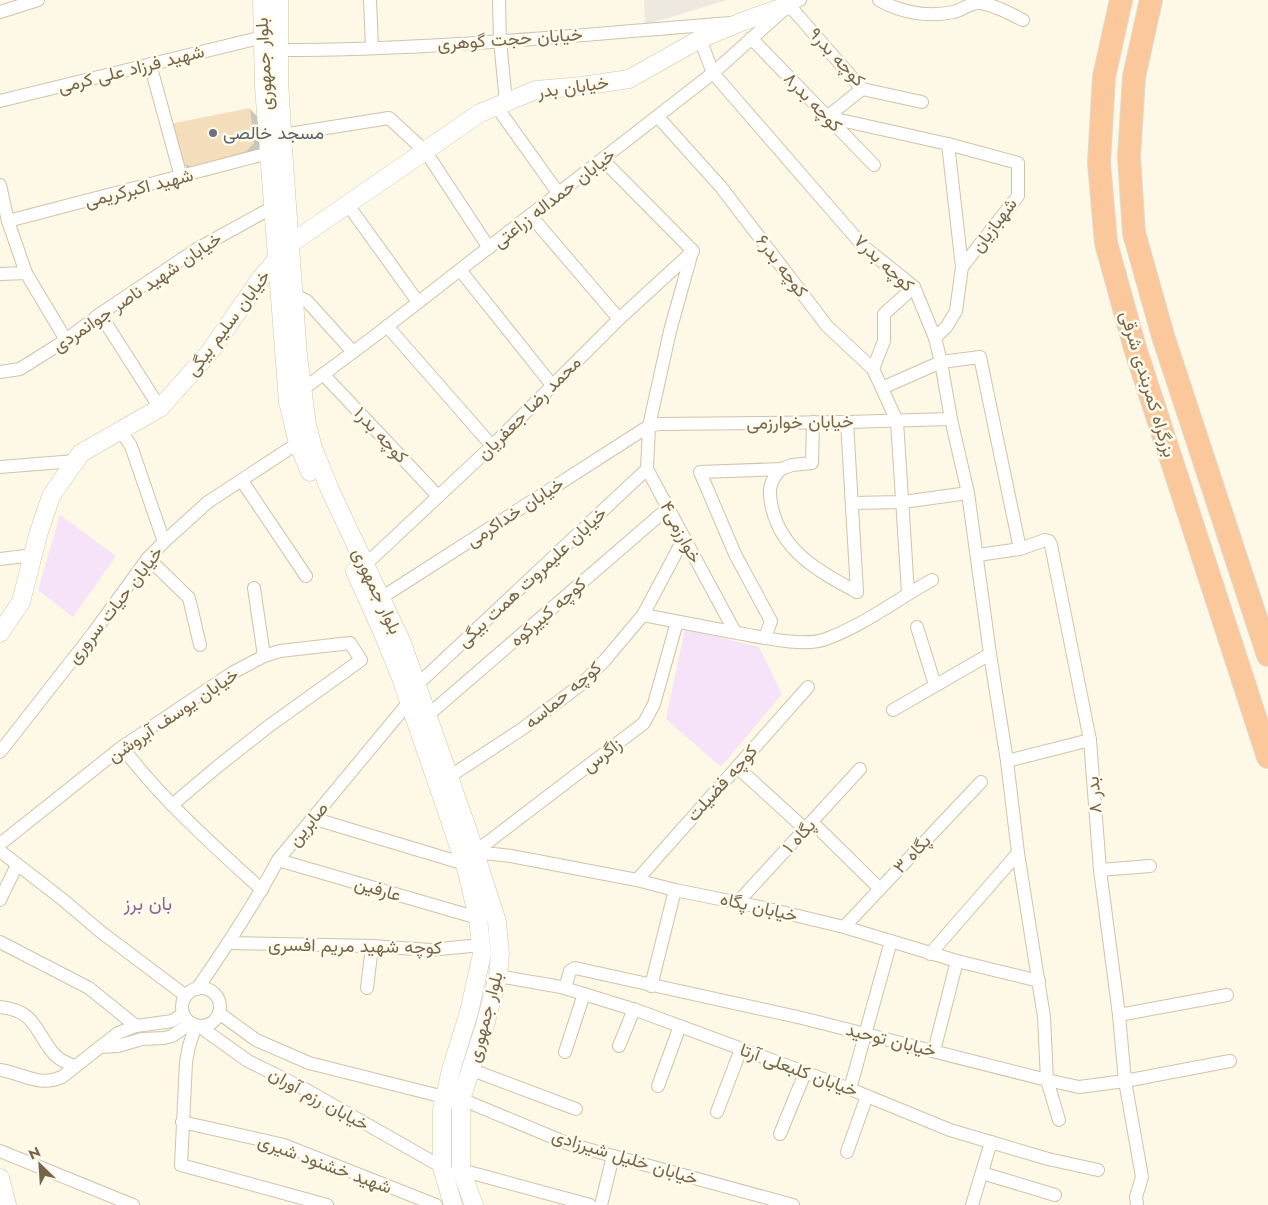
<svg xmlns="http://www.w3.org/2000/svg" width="1268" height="1205" viewBox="0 0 1268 1205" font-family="Jost,Vazirmatn,sans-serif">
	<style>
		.industrial { fill: #ede9e0 }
		.education { fill: #f6e3fa }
		.shadow { fill: #0003 }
		.building { fill: #f4debc }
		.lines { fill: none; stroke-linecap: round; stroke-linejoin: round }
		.street-casing { stroke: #d0c3ab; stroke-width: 14 }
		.secondary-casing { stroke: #d3c5a9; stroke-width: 19 }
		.highway-casing { stroke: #dfdad3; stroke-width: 24 }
		.street { stroke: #fff; stroke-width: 12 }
		.secondary { stroke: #fff; stroke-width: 18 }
		.highway { stroke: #fac89b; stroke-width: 22 }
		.worship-dot { fill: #6b7280; stroke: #fffced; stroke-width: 2 }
		.labels { text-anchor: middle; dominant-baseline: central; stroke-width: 5; stroke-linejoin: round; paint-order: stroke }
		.street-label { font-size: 18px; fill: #786449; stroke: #fffced }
		.worship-label { font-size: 18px; fill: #5b616d; stroke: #fffced; text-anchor: start }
		.neighbourhood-label { font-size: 19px; fill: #8e6195; stroke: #fffced }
	</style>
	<rect width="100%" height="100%" fill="#fdf9e6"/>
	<polygon class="industrial" points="644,0 727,0 645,25"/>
	<g class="education">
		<polygon points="60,515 116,556 73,617 38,590"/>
		<polygon points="685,629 759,647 782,694 721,767 666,719"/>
	</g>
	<polygon class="shadow" points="250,109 261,120 265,154 258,161 205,177 194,174 182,162"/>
	<polygon class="building" points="250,108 254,143 247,151 193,167 181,163 170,124"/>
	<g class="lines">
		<g class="street-casing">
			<g id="street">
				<polyline points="370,0 372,48"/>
				<polyline points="499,0 500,41 506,102"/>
				<path d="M 879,0 C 902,13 928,17 954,12 C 962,10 971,2 980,3 C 995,5 1009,13 1023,20"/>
				<polyline points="789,5 862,89 922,102"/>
				<polyline points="0,12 38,0"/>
				<polyline points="751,38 874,165"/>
				<polyline points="700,39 713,73 863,246 914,287 935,338 941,362 951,419 968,493 990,654 1007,761 1018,853 1044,1017 1047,1080 1059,1120"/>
				<path d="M 279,50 C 430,50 581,35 731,23"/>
				<polyline points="150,64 181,177"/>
				<polyline points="0,101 263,37"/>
				<polyline points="496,106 559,194"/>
				<polyline points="658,117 721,187 827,326 873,369 897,421 908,593"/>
				<polyline points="827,117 948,144 1018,163 1018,196 962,267"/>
				<polyline points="827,117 862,89"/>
				<polyline points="282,135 389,118 426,152 489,248"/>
				<polyline points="603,160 693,251"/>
				<polyline points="0,185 8,221 26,273 66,340"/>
				<polyline points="348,205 418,302"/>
				<polyline points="531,216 619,319"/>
				<polyline points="8,221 269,153"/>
				<polyline points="692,252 670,331 649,426 647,469 735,632"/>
				<polyline points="460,270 552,385"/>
				<polyline points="0,274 26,273"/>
				<polyline points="295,295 307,301 353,352"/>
				<polyline points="100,314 160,408"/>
				<polyline points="387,326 492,446"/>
				<polyline points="935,338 947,326 956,311 962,267 948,144"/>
				<polyline points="873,369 884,341 884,314 914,287"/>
				<polyline points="0,372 20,369 66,340 100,314 197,249 273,207"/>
				<polyline points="323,374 438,496"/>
				<polyline points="882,388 941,362 980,357 1020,549"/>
				<polyline points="302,390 380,332 713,73 789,5 800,0"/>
				<polyline points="847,422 857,592"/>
				<polyline points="120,430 131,446 164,542"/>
				<polyline points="0,467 75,461"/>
				<path d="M 781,469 C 769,481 768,491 772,508 C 782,552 820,572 857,592"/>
				<polyline points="242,481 306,576"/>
				<polyline points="852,503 903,502 968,493"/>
				<polyline points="978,555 1020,549 1045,540 1049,541 1051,545 1090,740 1100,870 1119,1015 1125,1081 1142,1177 1136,1197 1137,1205"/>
				<polyline points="148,558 189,598 200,645"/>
				<polyline points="0,559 33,555"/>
				<polyline points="365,565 492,446 619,319 693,251"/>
				<polyline points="254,588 264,656"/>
				<polyline points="381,598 649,426 659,424 847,422 951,419"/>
				<path d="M 643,615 C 673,621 702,626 732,632 C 757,636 803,648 826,639 C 864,625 896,600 932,580"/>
				<polyline points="917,627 935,685"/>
				<polyline points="765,638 771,621 735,554 700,472 781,469 792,465 812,463 813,422"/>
				<polyline points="417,685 647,469"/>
				<polyline points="893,710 990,654"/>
				<polyline points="427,716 668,508"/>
				<path d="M 122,747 C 163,801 213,845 262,890"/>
				<polyline points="0,752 94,632 148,558 167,539 208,502 298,443"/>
				<polyline points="1007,761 1090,740"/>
				<polyline points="737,767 805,829"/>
				<polyline points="449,777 522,729 583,683 605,660 643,615 684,538"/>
				<polyline points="312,818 465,864"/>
				<polyline points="812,822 880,889"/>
				<polyline points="0,844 122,747 232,673 264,656 280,651 350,643 361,660 269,726 217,767 172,805"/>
				<polyline points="0,851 62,899 101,932 186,996"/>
				<polyline points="475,852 511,856 637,880 675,890 765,908 844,927 957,961 1039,981"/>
				<polyline points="475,852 644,723 654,704 677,622"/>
				<polyline points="278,860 478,918"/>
				<polyline points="1100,870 1150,866"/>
				<polyline points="637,880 808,687"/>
				<polyline points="0,900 17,865"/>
				<polyline points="738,902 860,769"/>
				<polyline points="844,927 981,782"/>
				<polyline points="0,942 89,988 136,1026"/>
				<polyline points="229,943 372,946 430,950 481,945"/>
				<polyline points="930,954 1018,853"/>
				<polyline points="498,976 561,987 639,1011 850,1089 950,1130 1048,1159 1098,1170"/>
				<polyline points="651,986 675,890"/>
				<polyline points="367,988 372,946"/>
				<polyline points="565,988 570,971 575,968 802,1018 1047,1080 1079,1087 1125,1081 1230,1061"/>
				<circle cx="201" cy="1007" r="19"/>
				<path d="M 197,989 C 226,947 254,905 278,860 L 409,702"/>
				<path d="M 0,1007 C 36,1011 34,1030 54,1054 C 59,1060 67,1063 74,1066"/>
				<polyline points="219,1013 256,1040 309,1063 444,1097"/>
				<polyline points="1119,1015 1227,995"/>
				<polyline points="196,1025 189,1046 186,1062 181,1165 327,1205"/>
				<polyline points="199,1026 248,1061 303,1088 442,1167"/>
				<polyline points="619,1046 634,1009"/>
				<polyline points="100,1047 118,1046 142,1039 164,1038 172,1036 191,1023"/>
				<polyline points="934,1051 957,961"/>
				<polyline points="565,1052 584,994"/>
				<path d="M 0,1070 C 24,1074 39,1087 62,1077 L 118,1033 L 136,1026 L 172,1021 L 183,1014"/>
				<polyline points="472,1070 576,1109"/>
				<polyline points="658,1086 680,1026"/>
				<polyline points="850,1089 891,941"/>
				<polyline points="461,1099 569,1144 793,1205"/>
				<polyline points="717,1112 741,1049"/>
				<polyline points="182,1122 284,1145 436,1205"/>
				<polyline points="780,1134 805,1073"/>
				<polyline points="0,1151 133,1205"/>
				<polyline points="847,1152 867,1096"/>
				<polyline points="461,1170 590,1205"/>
				<polyline points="982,1173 1055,1195"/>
				<polyline points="601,1205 613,1156"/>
				<polyline points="972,1205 991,1142"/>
			</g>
		</g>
		<g class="secondary-casing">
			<g id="secondary">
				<polyline points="262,0 264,86 288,402 298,443 310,472"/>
				<polyline points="279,0 279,79 283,150 298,356 307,425 313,448 330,490 402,643 468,831 497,922 500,954 498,976 485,1025 461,1099 461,1170 474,1205"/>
				<polyline points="355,571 382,631 401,678 465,864 478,918 482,954 469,1012 451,1070 442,1110 442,1167 453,1205"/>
				<polyline points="0,633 21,602 38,535 51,496 81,453 160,408 209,353 261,278 290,244 480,113 536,90 582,86 629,79 700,39 741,22 789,5 791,0"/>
				<polyline points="0,1178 7,1205"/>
			</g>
		</g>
		<g class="highway-casing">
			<g id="highway">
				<polyline points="1121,0 1104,77 1099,163 1106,243 1135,348 1268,757"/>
				<polyline points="1151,0 1134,77 1129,157 1134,233 1163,336 1268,655"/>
			</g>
		</g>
		<use href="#street" class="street"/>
		<use href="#secondary" class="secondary"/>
		<use href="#highway" class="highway"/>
	</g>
	<circle class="worship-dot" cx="213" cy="133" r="5"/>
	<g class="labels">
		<g class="street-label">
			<text transform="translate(510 39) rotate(-4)">خیابان حجت گوهری</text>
			<text transform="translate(837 57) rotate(47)">کوچه بدر۹</text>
			<text transform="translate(264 64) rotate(-93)">بلوار جمهوری</text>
			<text transform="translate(131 69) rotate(-14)">شهید فرزاد علی کرمی</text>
			<text transform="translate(573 87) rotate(-8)">خیابان بدر</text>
			<text transform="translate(813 102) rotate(46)">کوچه بدر۸</text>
			<text transform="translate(139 188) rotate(-14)">شهید اکبرکریمی</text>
			<text transform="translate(554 198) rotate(-38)">خیابان حمداله زراعتی</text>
			<text transform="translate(994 225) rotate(-53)">شهبازیان</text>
			<text transform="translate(884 263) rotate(43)">کوچه بدر۷</text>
			<text transform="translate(782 266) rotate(53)">کوچه بدر۶</text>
			<text transform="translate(137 292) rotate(-34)">خیابان شهید ناصر جوانمردی</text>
			<text transform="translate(228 323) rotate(-53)">خیابان سلیم بیگی</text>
			<text transform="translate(1148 384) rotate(73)">بزرگراه کمربندی شرقی</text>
			<text transform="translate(529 408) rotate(-45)">محمد رضا جعفریان</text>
			<text transform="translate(800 422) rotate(-1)">خیابان خوارزمی</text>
			<text transform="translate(381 435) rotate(47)">کوچه بدر۱</text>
			<text transform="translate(515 512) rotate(-33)">خیابان خداکرمی</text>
			<text transform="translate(681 532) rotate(62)">خوارزمی۴</text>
			<text transform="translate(532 577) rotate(-43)">خیابان علیمروت همت بیگی</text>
			<text transform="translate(377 591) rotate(65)">بلوار جمهوری</text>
			<text transform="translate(115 605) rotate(-52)">خیابان حیات سروری</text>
			<text transform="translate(548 612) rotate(-41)">کوچه کبیرکوه</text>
			<text transform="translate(563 695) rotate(-40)">کوچه حماسه</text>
			<text transform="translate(173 715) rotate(-34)">خیابان یوسف آبروشن</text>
			<text transform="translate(602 755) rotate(-37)">زاگرس</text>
			<text transform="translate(722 783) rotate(-48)">کوچه فضیلت</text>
			<text transform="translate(1094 795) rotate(-95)">بدر ۸</text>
			<text transform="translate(308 824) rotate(-50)">صابرین</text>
			<text transform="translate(799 836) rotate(-47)">پگاه ۱</text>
			<text transform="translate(912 854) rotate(-47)">پگاه ۳</text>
			<text transform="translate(378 889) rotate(16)">عارفین</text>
			<text transform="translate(759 907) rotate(13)">خیابان پگاه</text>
			<text transform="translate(355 946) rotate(1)">کوچه شهید مریم افسری</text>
			<text transform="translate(485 1017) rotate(-75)">بلوار جمهوری</text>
			<text transform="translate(891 1040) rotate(14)">خیابان توحید</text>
			<text transform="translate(799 1070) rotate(20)">خیابان کلبعلی آرتا</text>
			<text transform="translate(319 1099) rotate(29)">خیابان رزم آوران</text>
			<text transform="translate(625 1157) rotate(17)">خیابان خلیل شیرزادی</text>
			<text transform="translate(325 1164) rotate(20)">شهید خشنود شیری</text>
		</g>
		<g class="worship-label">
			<text x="223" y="133">مسجد خالصی</text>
		</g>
		<g class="neighbourhood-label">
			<text x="148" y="903">بان برز</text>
		</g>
	</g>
	<g transform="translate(40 1165) rotate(335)" stroke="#fffced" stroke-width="4" paint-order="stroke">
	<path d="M0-4L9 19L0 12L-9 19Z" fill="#786449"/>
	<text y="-8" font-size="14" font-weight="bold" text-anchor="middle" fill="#786449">N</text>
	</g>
</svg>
